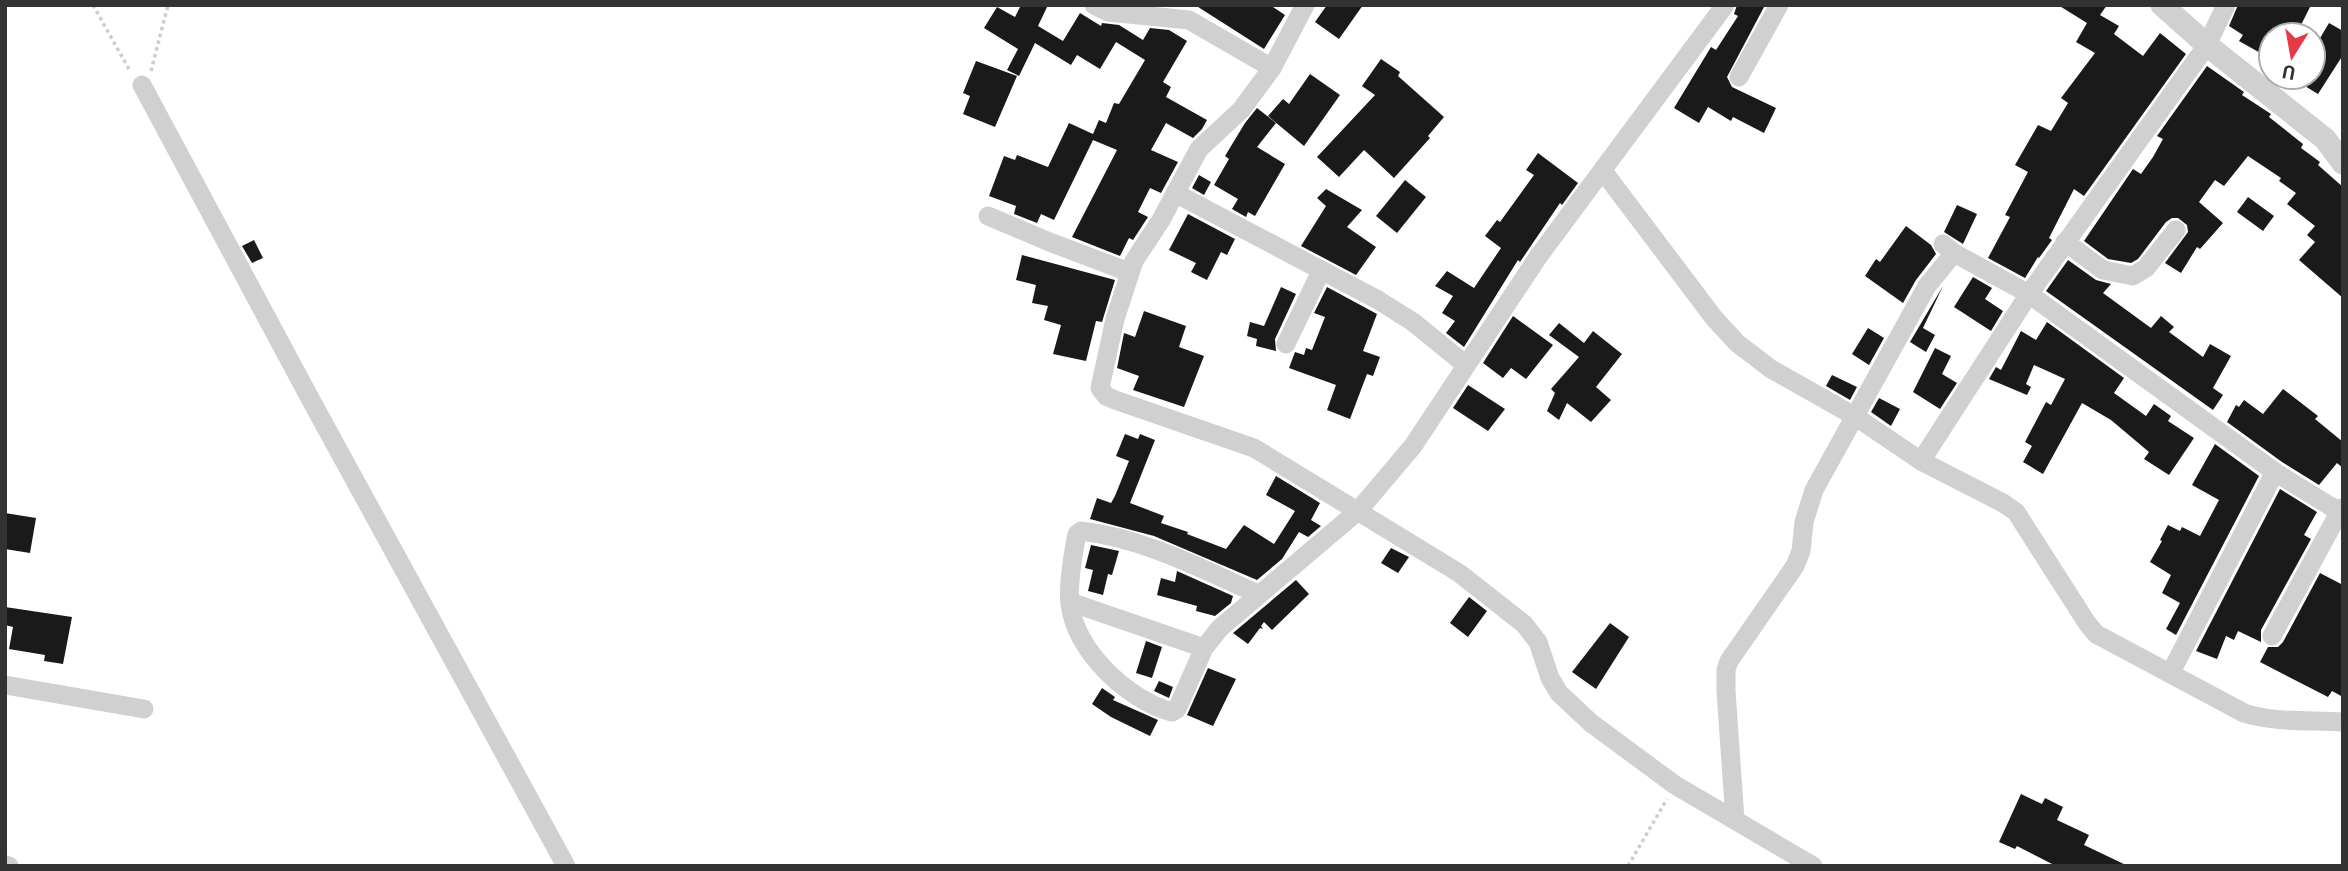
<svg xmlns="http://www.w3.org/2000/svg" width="2348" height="871" viewBox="0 0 2348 871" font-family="Roboto,sans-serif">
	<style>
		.building { fill: #1a1a1a }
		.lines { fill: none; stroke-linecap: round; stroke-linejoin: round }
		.path { stroke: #cdcdcd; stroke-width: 3.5; stroke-dasharray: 3.5 3.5; stroke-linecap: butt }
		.minor { stroke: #d0d0d0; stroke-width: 19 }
		.tertiary { stroke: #d0d0d0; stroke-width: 23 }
	</style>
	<rect width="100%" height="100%" fill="#fff"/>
	<g class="building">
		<polygon points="1021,5 1048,5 1038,26 1063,41 1080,13 1101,26 1102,23 1119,25 1143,40 1150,28 1169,30 1187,41 1163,82 1171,87 1166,97 1207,120 1202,129 1193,138 1166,123 1151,150 1178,162 1161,193 1150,188 1138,212 1148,217 1133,240 1129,238 1120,256 1072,237 1117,150 1093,140 1054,220 1041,214 1037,223 1014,214 1016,206 989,196 1004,156 1015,160 1017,155 1048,167 1069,123 1093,134 1099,120 1106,123 1114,103 1119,104 1145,60 1116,42 1100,69 1077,55 1071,65 1035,43 1019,76 1007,70 1018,49 984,28 997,7 1015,17"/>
		<polygon points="1195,5 1270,5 1285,15 1264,49"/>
		<polygon points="1327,5 1363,5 1339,39 1315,22"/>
		<polygon points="1737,5 1764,7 1727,77 1732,87 1776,108 1764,133 1733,117 1731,121 1708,107 1699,123 1674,108 1711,47 1716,50 1738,16 1734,14"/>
		<polygon points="2058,5 2107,5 2100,15 2119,26 2114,34 2143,56 2160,33 2186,54 2084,196 2074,189 2049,238 2052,240 2039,258 2038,257 2025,278 1988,258 2010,217 2005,215 2028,172 2015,165 2038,125 2051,131 2068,103 2061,98 2095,53 2076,42 2087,23"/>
		<polygon points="2238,5 2311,5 2296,35 2271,35 2271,59 2239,41 2243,35 2229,26"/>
		<polygon points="2329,23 2343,31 2343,55 2318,94 2290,77 2313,77 2313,50"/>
		<polygon points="1381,59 1400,72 1398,76 1444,117 1428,136 1430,138 1394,178 1364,150 1339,177 1317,157 1375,95 1362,86"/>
		<polygon points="976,61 1017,76 995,127 963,114 970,96 963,93"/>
		<polygon points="2207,66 2244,92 2242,95 2271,114 2269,117 2303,144 2301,148 2320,162 2318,165 2343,187 2343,298 2299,260 2315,242 2307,235 2315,226 2287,204 2296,193 2279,181 2281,178 2248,156 2224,186 2215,180 2199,202 2223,223 2200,249 2197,247 2181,273 2165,263 2188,232 2187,225 2178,218 2172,218 2166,222 2138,259 2131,263 2108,259 2084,241 2133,169 2141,174 2153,157 2163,139 2157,136"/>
		<polygon points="1310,74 1340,95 1304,146 1268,116 1283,99 1289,104"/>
		<polygon points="1257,108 1276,123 1257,147 1285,164 1255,216 1248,212 1246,217 1232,209 1238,199 1214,185 1229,159 1225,156 1245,123"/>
		<polygon points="1538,153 1578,183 1562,205 1560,203 1520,262 1518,260 1464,347 1446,333 1455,321 1442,313 1453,296 1435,286 1447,271 1474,288 1501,248 1485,236 1497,220 1500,222 1534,175 1526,170"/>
		<polygon points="1199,175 1211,182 1204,195 1192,188"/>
		<polygon points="1405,180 1426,197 1397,233 1376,216"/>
		<polygon points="1326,189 1362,210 1347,227 1376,247 1356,275 1301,246 1326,206 1317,198"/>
		<polygon points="2248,197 2274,216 2263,231 2237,212"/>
		<polygon points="1957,205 1977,214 1963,244 1944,232"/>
		<polygon points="1188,214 1235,239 1227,255 1221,252 1207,280 1191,272 1196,263 1169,250"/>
		<polygon points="1906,226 1931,245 1936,254 1916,280 1903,303 1865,276 1876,259 1880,262"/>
		<polygon points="254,240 263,258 252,263 242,246"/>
		<polygon points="1022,255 1115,280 1102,322 1096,321 1086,361 1053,354 1061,325 1044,320 1048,306 1032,303 1036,285 1016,280"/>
		<polygon points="2068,260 2096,280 2111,284 2103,293 2151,328 2161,316 2174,327 2169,332 2203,357 2210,344 2231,356 2213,388 2223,395 2213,410 2046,291"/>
		<polygon points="1973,277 1992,288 1985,299 2003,311 1991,331 1954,307"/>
		<polygon points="1943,286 1923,328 1935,335 1926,352 1910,342"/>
		<polygon points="1281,287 1296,294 1275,339 1276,351 1256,346 1257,339 1247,336 1250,322 1264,326"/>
		<polygon points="1327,287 1377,314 1363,351 1380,357 1373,376 1367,374 1350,419 1327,410 1336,385 1289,368 1295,352 1304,355 1306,348 1312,350 1325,317 1314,313"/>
		<polygon points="1144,311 1186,326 1179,347 1204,356 1184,407 1133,390 1139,376 1117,368 1124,333 1135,337"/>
		<polygon points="1513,316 1553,345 1526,379 1511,368 1503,378 1483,363"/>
		<polygon points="2047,322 2124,378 2114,393 2146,416 2154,404 2171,416 2168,421 2194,438 2169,475 2144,459 2149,452 2111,420 2082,403 2043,474 2023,462 2032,446 2025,442 2046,402 2051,405 2065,379 2034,365 2026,384 2031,387 2027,395 1989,379 1996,367 2001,370 2021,331 2036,340"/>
		<polygon points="1559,323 1584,343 1593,331 1622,354 1596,387 1611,400 1591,422 1567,403 1559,420 1547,411 1555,393 1551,389 1579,357 1549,335"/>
		<polygon points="1868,328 1884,338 1869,365 1852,354"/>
		<polygon points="1935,348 1951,356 1942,374 1957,383 1940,409 1913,392"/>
		<polygon points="1832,375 1857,387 1850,400 1826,386"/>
		<polygon points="1468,385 1505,409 1488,431 1453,408"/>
		<polygon points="2283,389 2318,416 2315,419 2343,442 2343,468 2337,463 2319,485 2282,462 2227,422 2236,405 2239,407 2244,400 2263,414"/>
		<polygon points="1879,398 1900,409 1891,426 1871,412"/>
		<polygon points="1125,434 1138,439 1140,434 1155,440 1130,503 1164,516 1161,523 1188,532 1187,534 1226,549 1244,525 1274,544 1295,511 1266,495 1276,476 1320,503 1311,520 1321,526 1308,537 1299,532 1282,559 1257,580 1154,536 1090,519 1097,498 1111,503 1115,496 1129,461 1116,456"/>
		<polygon points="2215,444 2259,476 2176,635 2166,629 2180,603 2162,593 2171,575 2150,562 2162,541 2160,540 2168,525 2180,531 2182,527 2200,536 2219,500 2192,485"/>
		<polygon points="2280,489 2317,512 2304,535 2311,539 2261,630 2261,642 2238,631 2234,640 2226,636 2217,659 2196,651"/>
		<polygon points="5,513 36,518 30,553 5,549"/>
		<polygon points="1091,545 1119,551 1112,575 1108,574 1103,595 1088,591 1093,570 1085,568"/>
		<polygon points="1391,548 1409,557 1398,573 1381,563"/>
		<polygon points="1177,571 1233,596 1231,603 1215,616 1196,611 1197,606 1157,595 1161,578 1175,582"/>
		<polygon points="2320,573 2343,585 2343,697 2332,691 2328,697 2260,662 2268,647 2278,647 2283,642"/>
		<polygon points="1296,580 1309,594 1272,630 1264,622 1261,626 1263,629 1260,628 1248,644 1233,633"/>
		<polygon points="1469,597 1487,611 1468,637 1450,623"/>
		<polygon points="5,607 72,617 63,664 44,661 45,655 9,649 13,627 5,625"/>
		<polygon points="1610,623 1629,637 1596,689 1572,672"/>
		<polygon points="1146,641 1162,647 1152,678 1136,673"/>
		<polygon points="1208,668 1236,679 1213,726 1187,715"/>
		<polygon points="1159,681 1173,687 1169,698 1154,691"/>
		<polygon points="1102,688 1115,697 1113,700 1158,720 1150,736 1111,717 1092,704"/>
		<polygon points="2021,794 2042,804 2045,798 2063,807 2057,820 2089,835 2084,845 2128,866 2056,866 2017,846 2015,849 1999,842"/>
	</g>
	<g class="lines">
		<g class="path">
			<polyline points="93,5 130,71"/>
			<polyline points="151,71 168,5"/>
			<polyline points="1628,866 1667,799"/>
		</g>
		<g class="minor">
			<polyline points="1094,5 1108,12 1189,20 1272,68"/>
			<polyline points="1305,5 1272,68 1241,110 1199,149 1161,220 1134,261 1115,319 1100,388 1106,396 1115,400 1254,448 1459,573 1524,624 1538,642 1550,678 1559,693 1591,723 1675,785 1813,866"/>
			<polyline points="1739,77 1779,5"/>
			<polyline points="142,85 312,402 566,866"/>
			<path d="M 1603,171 L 1714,318 L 1737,343 L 1771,369 L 1856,417 L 1921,461 L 2003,503 L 2016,512 L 2087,623 L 2096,634 L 2244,713 C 2275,723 2310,720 2343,722"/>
			<polyline points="1175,193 1378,300 1413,322 1466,365"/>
			<polyline points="988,216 1052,243 1129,272"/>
			<polyline points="2065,242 2103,270 2133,276 2146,268 2176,230"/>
			<polyline points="1943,244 1954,253 2029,294 2275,472 2330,506 2336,509 2343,508"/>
			<polyline points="1286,344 1321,271"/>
			<polyline points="1921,461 2029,294 2207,45 2226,5"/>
			<path d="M 1258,594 C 1202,569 1143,538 1081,531 L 1077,534 C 1073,554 1068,585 1070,604 C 1076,652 1128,700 1172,712 L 1177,709 L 1204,648 L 1220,628 L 1358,511 L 1413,446 L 1538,257 L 1725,5"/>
			<polyline points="1070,602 1204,648"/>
			<polyline points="2272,636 2341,509"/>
			<polyline points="2171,672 2275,472"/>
			<polyline points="5,685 144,709"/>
			<polyline points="1735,820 1726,691 1726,670 1729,661 1795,566 1801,551 1804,522 1814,490 1927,286 1954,253"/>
			<polyline points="5,865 9,866"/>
		</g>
		<polyline class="tertiary" points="2162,5 2207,45 2325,139 2343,163"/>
	</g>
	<rect width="2348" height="871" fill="none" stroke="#333333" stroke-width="14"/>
	<g transform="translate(2292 56) rotate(191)"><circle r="33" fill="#ffffff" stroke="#adadad" stroke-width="2"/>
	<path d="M0-5L12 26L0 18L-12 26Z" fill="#e63946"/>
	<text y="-10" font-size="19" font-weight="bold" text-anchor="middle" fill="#333333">U</text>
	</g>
</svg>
